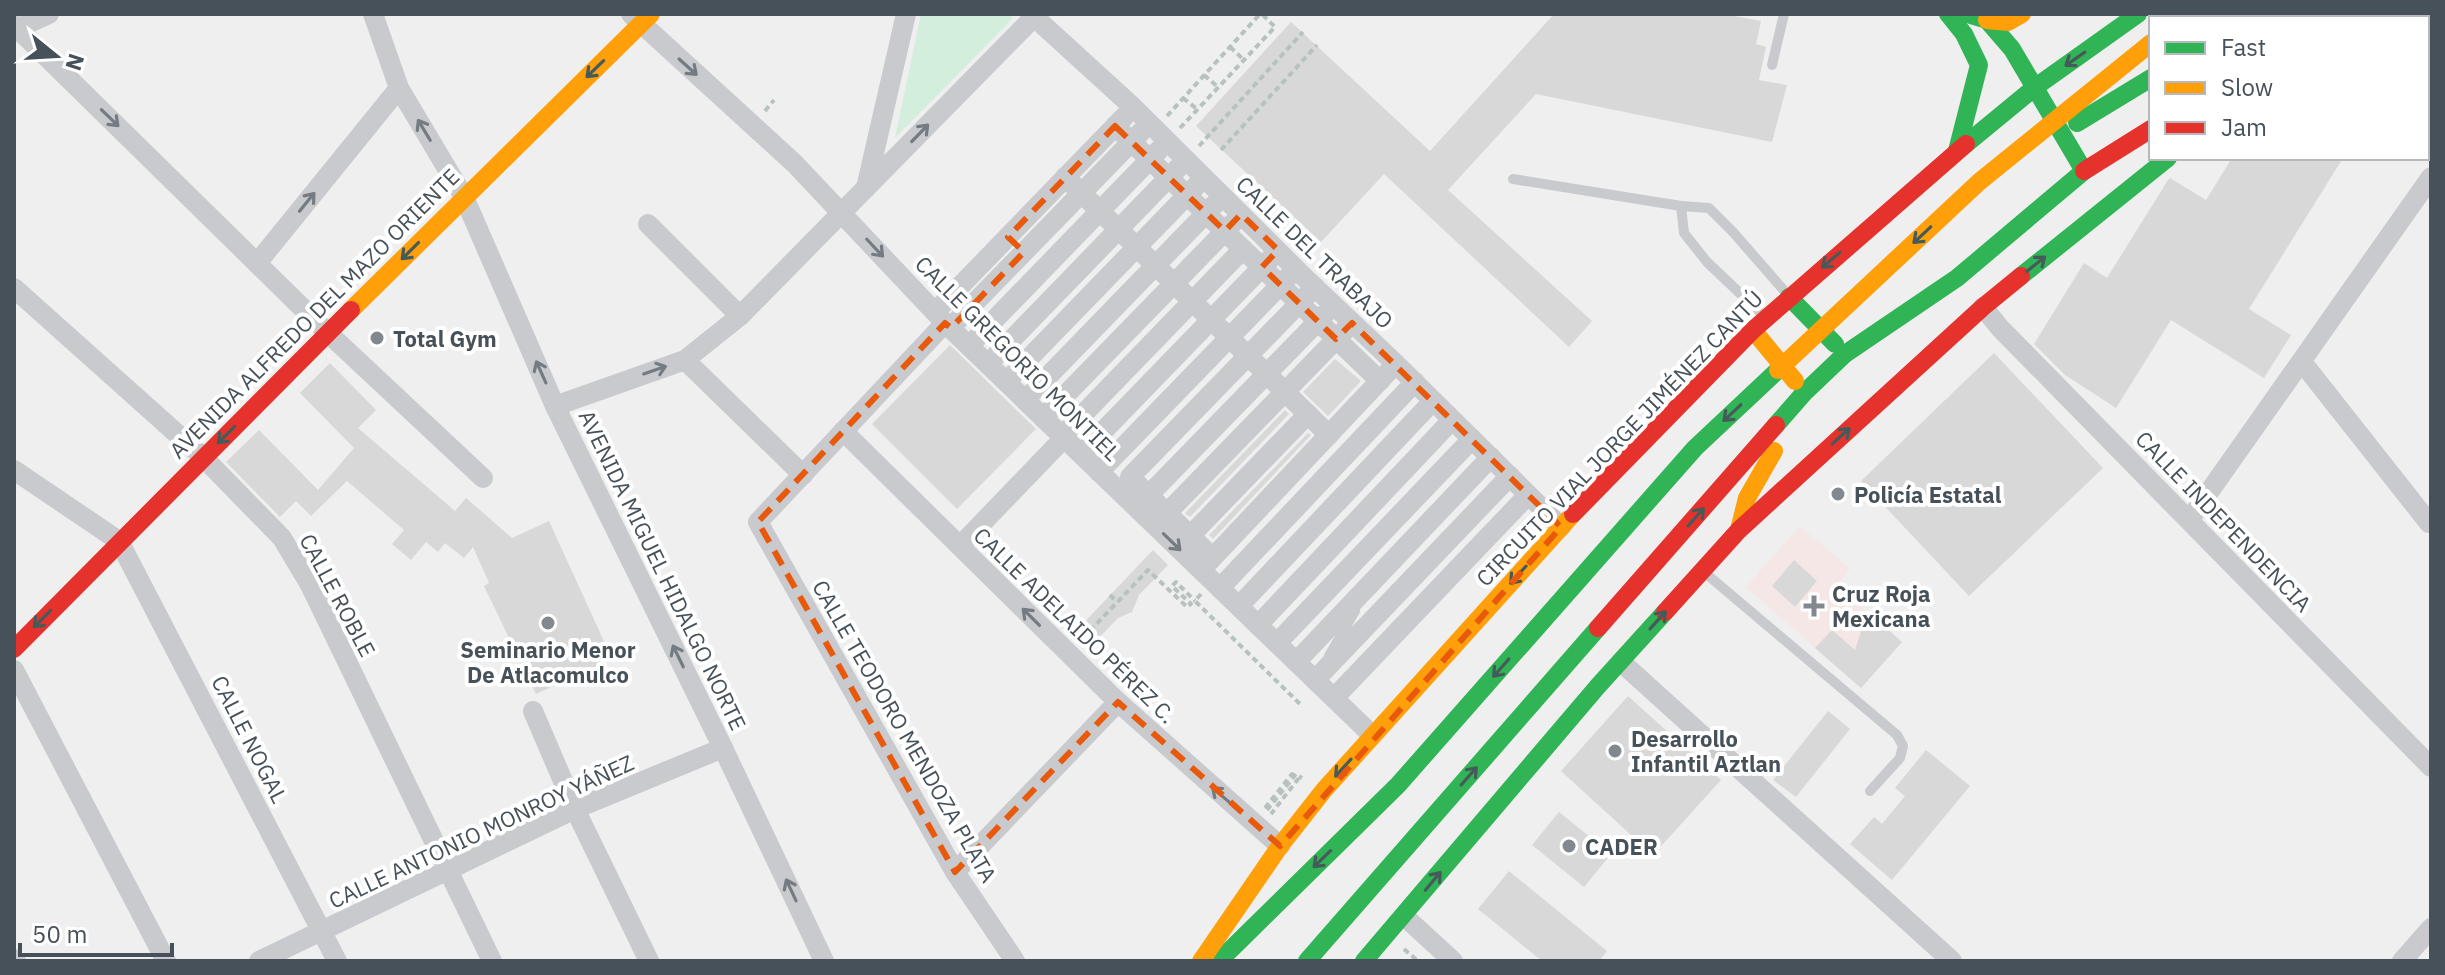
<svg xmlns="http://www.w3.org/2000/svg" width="2445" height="975" viewBox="0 0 2445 975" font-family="'IBM Plex Sans',sans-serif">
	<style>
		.medical { fill: #f5e7e6 }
		.green { fill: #d4eedd }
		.building { fill: #d8d8d9 }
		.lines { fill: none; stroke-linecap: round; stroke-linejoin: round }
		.path { stroke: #b7c2bf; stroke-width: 4; stroke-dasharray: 6 4; stroke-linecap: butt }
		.lane { stroke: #c8cacd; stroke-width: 10 }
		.street { stroke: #c8cacd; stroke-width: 20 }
		.fast { stroke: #30b455; stroke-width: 18 }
		.slow { stroke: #ff9f0a; stroke-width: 18 }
		.jam { stroke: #e5322d; stroke-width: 18 }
		.oneway { stroke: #455b5a }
		.oneway2 { stroke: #747b82 }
		.marked { fill: none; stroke: #e8590c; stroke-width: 6; stroke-dasharray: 16 10; stroke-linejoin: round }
		.poi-dot { fill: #82888e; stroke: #fff; stroke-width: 3 }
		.labels { text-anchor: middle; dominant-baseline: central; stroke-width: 8; stroke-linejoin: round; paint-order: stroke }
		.street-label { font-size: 22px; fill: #47515a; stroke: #fff }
		.poi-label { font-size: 22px; font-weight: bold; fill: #47515a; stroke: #fff; text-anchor: start }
	</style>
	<rect width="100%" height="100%" fill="#efefef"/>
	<polygon class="medical" points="1800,526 1850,569 1837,585 1902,642 1861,688 1746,587"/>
	<polygon class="green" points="921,14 1008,14 1013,18 895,138"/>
	<g class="building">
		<polygon points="1554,14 1723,14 1761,21 1756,44 1766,47 1759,80 1787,85 1772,142 1536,94 1448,190 1592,321 1569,347 1384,174 1321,242 1196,126 1291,22 1430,151"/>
		<polygon points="2232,158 2343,158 2249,309 2291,335 2264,378 2171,320 2116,408 2065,375 2034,344 2084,263 2107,278 2168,180 2170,178 2206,200"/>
		<polygon points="950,345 1036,429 957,509 872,424"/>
		<polygon points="1994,353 2103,468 1969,596 1861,481"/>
		<polygon points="1335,359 1361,381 1328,416 1303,392"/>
		<polygon points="330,363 376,410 358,428 455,511 466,498 512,538 549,521 612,659 536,694 484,586 489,583 473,547 464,558 445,543 438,552 426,542 411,560 392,544 404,530 347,481 311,516 296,501 280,517 226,462 259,430 318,490 354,448 300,393"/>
		<polygon points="1285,410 1289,414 1190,517 1185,513"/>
		<polygon points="1308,433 1311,435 1213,539 1209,535"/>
		<polygon points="1153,550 1168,565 1139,595 1132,612 1118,618 1091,646 1076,631"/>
		<polygon points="1794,560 1817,581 1795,607 1772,586"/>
		<polygon points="1864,622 1871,622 1881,627 1883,625 1902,642 1861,688 1815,648 1832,630 1855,650"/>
		<polygon points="1628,696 1721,780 1653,855 1561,771"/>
		<polygon points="1828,711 1850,729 1796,797 1773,780"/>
		<polygon points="1926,750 1970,786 1892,880 1850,844 1874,817 1882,824 1905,796 1895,788"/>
		<polygon points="1559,812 1611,854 1584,887 1532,845"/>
		<polygon points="1509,871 1607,951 1599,961 1542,961 1478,909"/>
	</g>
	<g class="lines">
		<g class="path">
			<polyline points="1230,47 1244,60"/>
			<polyline points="1204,75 1218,87"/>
			<polyline points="1183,98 1197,109"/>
			<polyline points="765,111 774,100"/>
			<polyline points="1167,116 1260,14"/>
			<polyline points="1180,128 1275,27 1262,14"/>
			<polyline points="1199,146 1303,32"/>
			<polyline points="1221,150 1317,45"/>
			<polyline points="1201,594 1195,601 1301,705"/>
			<polyline points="1110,595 1117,602"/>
			<polyline points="1083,638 1148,570 1187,607 1191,604 1172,586 1176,582 1195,601"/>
			<polyline points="1265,808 1292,774 1298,779 1271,814"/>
			<polyline points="1267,810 1296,774 1302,778"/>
			<polyline points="1404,949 1418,961"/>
		</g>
		<g class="lane">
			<polyline points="1772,65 1784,14"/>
			<polyline points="1513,179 1681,206 1709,208 1733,232 1788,295"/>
			<polyline points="1681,206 1684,233 1707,262 1764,316"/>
			<polyline points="1704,572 1897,735 1903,746 1900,758 1870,791"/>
			<polyline points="1329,656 1355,611"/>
		</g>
		<g class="street">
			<polyline points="373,14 399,88 464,197 555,406 723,748 824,961"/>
			<polyline points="631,14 795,164 945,323 1372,735"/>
			<polyline points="1031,14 1133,107 1304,277 1396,364 1561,527"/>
			<polyline points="14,25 328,333 483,478"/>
			<polyline points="14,30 49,14"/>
			<polyline points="1115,126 1380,381"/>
			<polyline points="1065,177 1329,435"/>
			<polyline points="866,188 906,14"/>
			<polyline points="648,224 740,316"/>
			<polyline points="258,262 399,88"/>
			<polyline points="14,288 203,457 282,538 310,585 492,961"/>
			<polyline points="1983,307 2000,328 2431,767"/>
			<polyline points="935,312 1124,117"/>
			<polyline points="945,323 758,522 955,872 1015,961"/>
			<polyline points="950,328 1141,132"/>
			<polyline points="969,346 1159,150"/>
			<polyline points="685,360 803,475"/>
			<polyline points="2302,362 2429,523"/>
			<polyline points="988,364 1178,168"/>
			<polyline points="1006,382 1196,186"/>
			<polyline points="1025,400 1215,204"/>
			<polyline points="555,406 685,360 740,316 1037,14"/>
			<polyline points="1043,418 1233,223"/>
			<polyline points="843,431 1118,702 1280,846"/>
			<polyline points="1062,436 1243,249"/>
			<polyline points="1081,454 1270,259"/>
			<polyline points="14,470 119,541 337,961"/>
			<polyline points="1099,472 1288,277"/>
			<polyline points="1141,503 1325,314"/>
			<polyline points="1167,513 1346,329"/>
			<polyline points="2190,519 2431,177"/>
			<polyline points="1190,536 1308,414"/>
			<polyline points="960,546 1064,438"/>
			<polyline points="1212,557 1130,477 1315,287"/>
			<polyline points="1204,567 1388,372"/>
			<polyline points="1220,588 1415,382"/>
			<polyline points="1239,606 1433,401"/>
			<polyline points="1258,625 1452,420"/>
			<polyline points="1277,643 1472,439"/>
			<polyline points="1296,662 1491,457"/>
			<polyline points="1621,662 1952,961"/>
			<polyline points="14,670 166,961"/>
			<polyline points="1315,680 1510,476"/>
			<polyline points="1334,698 1528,495"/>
			<polyline points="533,711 575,809 649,961"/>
			<polyline points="955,872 1118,702"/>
			<polyline points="1404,916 1453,961"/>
			<polyline points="14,959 16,961"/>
			<polyline points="259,961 575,809 723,748"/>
			<polyline points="2402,961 2431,928"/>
		</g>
		<g class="fast">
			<polyline points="1948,14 1964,34 1979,65 1957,151"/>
			<polyline points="1967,14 1987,20 2012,49 2084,171"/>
			<polyline points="2391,14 2400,18"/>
			<polyline points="2257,18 2262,14"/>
			<polyline points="2427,30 2431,32"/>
			<polyline points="2427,89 2431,90"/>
			<polyline points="2077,123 2151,78"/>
			<polyline points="1966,144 2034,88 2138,14"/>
			<polyline points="2021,276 2168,158"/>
			<polyline points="1789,297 1835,344"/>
			<polyline points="1776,425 1804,393 1845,354 1957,278 2084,171"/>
			<polyline points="1219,961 1398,785 1695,448 1778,370"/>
			<polyline points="1307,961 1598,628"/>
			<polyline points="1364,961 1598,686 1665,612"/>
		</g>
		<g class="slow">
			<polyline points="2182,18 2187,14"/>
			<polyline points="1987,20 2008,22 2022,14"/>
			<polyline points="351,310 651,14"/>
			<polyline points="1753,330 1795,381"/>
			<polyline points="1778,370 1979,182 2151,43"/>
			<polyline points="1739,530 1747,498 1774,451"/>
			<polyline points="1201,961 1280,846 1324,790 1573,514"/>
		</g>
		<g class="jam">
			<polyline points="2427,67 2431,68"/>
			<polyline points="2084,171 2151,129"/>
			<polyline points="1573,514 1753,330 1966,144"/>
			<polyline points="1665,612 1739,530 1983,307 2021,276"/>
			<polyline points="1598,628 1776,425"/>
			<polyline points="14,649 351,310"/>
		</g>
	</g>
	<defs><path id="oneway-shaft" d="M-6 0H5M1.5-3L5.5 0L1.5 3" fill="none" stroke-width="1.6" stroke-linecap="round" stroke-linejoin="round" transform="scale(2)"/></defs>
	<g class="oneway">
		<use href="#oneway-shaft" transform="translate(2075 59) rotate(145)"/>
		<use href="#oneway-shaft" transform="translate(595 69) rotate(136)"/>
		<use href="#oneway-shaft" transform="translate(1922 235) rotate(137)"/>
		<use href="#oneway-shaft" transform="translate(410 251) rotate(135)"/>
		<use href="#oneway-shaft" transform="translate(1831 260) rotate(139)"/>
		<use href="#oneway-shaft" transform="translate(2036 264) rotate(-39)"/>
		<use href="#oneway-shaft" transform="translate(1732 413) rotate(137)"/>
		<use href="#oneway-shaft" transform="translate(226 435) rotate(135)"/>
		<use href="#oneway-shaft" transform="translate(1841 436) rotate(-42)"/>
		<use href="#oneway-shaft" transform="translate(1696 517) rotate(-49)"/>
		<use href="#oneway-shaft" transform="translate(1518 575) rotate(132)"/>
		<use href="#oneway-shaft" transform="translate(42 619) rotate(135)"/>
		<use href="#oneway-shaft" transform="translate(1658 620) rotate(-48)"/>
		<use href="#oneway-shaft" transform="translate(1501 668) rotate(131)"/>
		<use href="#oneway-shaft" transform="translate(1343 768) rotate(132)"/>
		<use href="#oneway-shaft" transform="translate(1469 776) rotate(-49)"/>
		<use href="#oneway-shaft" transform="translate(1322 859) rotate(136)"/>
		<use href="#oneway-shaft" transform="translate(1433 881) rotate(-50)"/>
	</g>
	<g class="oneway2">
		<use href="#oneway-shaft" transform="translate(688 67) rotate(42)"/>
		<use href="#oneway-shaft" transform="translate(110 118) rotate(44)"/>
		<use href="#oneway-shaft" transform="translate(424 130) rotate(-121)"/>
		<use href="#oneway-shaft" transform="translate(920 133) rotate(-46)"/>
		<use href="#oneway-shaft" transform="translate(307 202) rotate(-51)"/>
		<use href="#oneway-shaft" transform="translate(875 248) rotate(47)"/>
		<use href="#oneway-shaft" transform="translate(655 370) rotate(-19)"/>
		<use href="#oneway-shaft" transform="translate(541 372) rotate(-114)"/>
		<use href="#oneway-shaft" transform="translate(1172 542) rotate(44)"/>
		<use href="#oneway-shaft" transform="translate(1031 617) rotate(-135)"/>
		<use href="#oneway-shaft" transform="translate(678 656) rotate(-116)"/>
		<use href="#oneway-shaft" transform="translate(1221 795) rotate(-139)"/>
		<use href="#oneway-shaft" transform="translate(791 890) rotate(-115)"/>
	</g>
	<path class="marked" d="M 1115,126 L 1225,231 L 1241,214 L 1278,250 L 1262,267 L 1336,339 L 1352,323 L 1561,527 L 1280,846 L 1118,702 L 955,872 L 758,522 L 945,323 L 951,328 L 1024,252 L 1008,237 Z"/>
	<g class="poi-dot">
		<circle cx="377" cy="338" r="8"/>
		<circle cx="1838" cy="494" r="8"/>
		<path d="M1810 594h8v8h8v8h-8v8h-8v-8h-8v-8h8z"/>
		<circle cx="548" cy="623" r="8"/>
		<circle cx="1615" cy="751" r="8"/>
		<circle cx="1569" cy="846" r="8"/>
	</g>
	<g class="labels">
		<g class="street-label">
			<text transform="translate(1315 252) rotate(44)">CALLE DEL TRABAJO</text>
			<text transform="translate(314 313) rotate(-45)">AVENIDA ALFREDO DEL MAZO ORIENTE</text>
			<text transform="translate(1018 358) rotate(45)">CALLE GREGORIO MONTIEL</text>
			<text transform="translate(1619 438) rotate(-46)">CIRCUITO VIAL JORGE JIMÉNEZ CANTÚ</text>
			<text transform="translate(2224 521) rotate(46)">CALLE INDEPENDENCIA</text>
			<text transform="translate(663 570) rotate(64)">AVENIDA MIGUEL HIDALGO NORTE</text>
			<text transform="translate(338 595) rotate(62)">CALLE ROBLE</text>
			<text transform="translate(1075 625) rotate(44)">CALLE ADELAIDO PÉREZ C.</text>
			<text transform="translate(905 731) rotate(60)">CALLE TEODORO MENDOZA PLATA</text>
			<text transform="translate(250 739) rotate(63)">CALLE NOGAL</text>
			<text transform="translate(481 831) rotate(-25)">CALLE ANTONIO MONROY YÁÑEZ</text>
		</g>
		<g class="poi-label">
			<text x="393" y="338">Total Gym</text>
			<text x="1854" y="494">Policía Estatal</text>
			<text x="1832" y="593">Cruz Roja<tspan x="1832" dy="25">Mexicana</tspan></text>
			<text x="548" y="649" text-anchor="middle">Seminario Menor<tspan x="548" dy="25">De Atlacomulco</tspan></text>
			<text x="1631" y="738">Desarrollo<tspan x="1631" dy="25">Infantil Aztlan</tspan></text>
			<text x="1585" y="846">CADER</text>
		</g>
	</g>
	<rect width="2445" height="975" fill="none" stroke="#47515a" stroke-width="32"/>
	<rect x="2149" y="16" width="280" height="144" fill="#ffffff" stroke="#b5b9bd" stroke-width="2"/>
	<rect x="2165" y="42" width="40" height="12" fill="#30b455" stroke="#b5b9bd" stroke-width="2"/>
	<text x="2221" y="56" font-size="24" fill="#47515a">Fast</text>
	<rect x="2165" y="82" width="40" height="12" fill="#ff9f0a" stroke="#b5b9bd" stroke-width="2"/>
	<text x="2221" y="96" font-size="24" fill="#47515a">Slow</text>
	<rect x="2165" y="122" width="40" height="12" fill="#e5322d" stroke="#b5b9bd" stroke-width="2"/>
	<text x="2221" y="136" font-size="24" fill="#47515a">Jam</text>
	<g transform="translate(56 56) rotate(108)" stroke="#ffffff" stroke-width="6" paint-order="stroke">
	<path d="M0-6L14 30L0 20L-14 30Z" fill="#47515a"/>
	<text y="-12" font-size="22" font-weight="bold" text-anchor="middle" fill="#47515a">N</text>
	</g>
	<path d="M20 943v12h152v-12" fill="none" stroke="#47515a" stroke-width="4"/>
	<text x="32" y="943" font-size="24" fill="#47515a" stroke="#ffffff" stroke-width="6" paint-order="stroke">50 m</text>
</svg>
